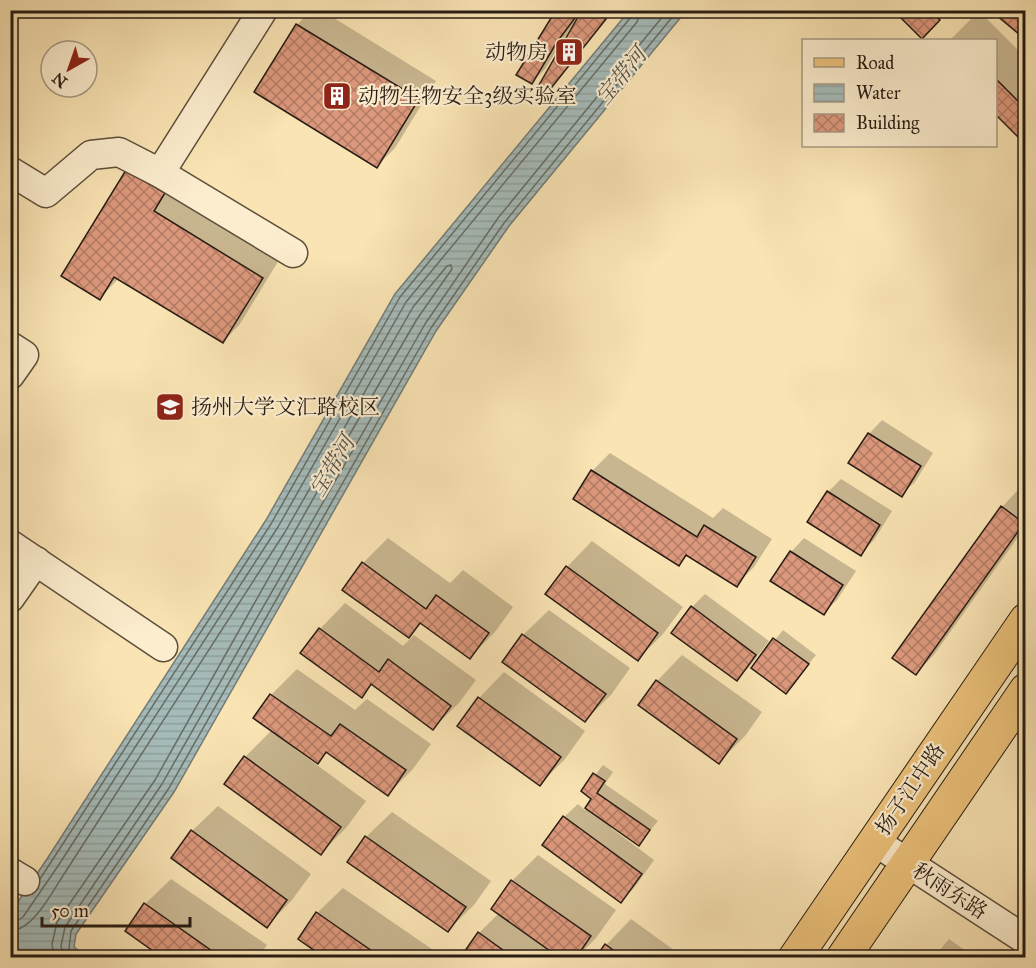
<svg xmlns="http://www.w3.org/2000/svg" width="1036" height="968" viewBox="0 0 1036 968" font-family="'IM FELL Great Primer','Noto Serif SC',serif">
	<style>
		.water { fill: url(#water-rules); stroke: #737b77; stroke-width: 1.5 }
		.shadow { fill: #0003 }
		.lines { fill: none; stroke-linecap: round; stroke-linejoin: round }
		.shore { stroke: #666c66; stroke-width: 1.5 }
		.building { fill: url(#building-cross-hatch); stroke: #271c13; stroke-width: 1.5 }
		.minor-casing { stroke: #5c4e3b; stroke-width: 31 }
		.major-casing { stroke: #271c13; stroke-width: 35 }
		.minor { stroke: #fcedce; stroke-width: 28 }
		.major { stroke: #edc27a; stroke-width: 33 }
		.labels { text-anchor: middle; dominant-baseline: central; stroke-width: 4.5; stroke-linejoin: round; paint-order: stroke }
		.poi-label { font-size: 21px; fill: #271c13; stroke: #fcedce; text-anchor: start }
		.street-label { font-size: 21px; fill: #271c13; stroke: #fcedce }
		.water-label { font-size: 22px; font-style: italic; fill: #53544d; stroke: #fcedce }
	</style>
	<defs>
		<pattern id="water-rules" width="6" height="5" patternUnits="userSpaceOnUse" patternTransform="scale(1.5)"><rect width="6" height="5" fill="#a5bbb9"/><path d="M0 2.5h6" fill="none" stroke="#8ea09e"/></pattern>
		<pattern id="building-cross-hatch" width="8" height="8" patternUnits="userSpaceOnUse" patternTransform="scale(1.5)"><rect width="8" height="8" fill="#dc987c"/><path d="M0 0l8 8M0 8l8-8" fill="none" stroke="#b27b64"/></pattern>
	</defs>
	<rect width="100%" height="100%" fill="#fae4b4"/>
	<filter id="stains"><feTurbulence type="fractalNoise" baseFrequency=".00333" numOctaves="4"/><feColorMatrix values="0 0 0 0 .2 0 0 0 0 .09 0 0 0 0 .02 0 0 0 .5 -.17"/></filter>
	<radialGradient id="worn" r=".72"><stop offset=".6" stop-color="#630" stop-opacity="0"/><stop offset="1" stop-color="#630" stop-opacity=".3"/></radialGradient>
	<polygon class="water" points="629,11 686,11 509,226 436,331 174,792 76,934 74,947 88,957 11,958 11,912 47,859 266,520 395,294"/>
	<g class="shadow">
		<polygon points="311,10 321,10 436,81 395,148 377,166 297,25"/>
		<polygon points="558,10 613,10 556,81 578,20 576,19 545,69 532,82"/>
		<polygon points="895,10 948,10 922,36"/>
		<polygon points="979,11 1026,58 1026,143 996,112 996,40 950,40"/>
		<polygon points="145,153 279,260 240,324 223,342 119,278 100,298"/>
		<polygon points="882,420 933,453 915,482 901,495 869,434"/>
		<polygon points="610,453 713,518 723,508 772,539 754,567 736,585 688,555 679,564 592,471"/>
		<polygon points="841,479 892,511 874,540 860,554 828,492"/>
		<polygon points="1019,489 1026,494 1026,526 933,656 916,673 1002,507"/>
		<polygon points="388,538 450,583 463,570 513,607 495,632 470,657 422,623 408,636 363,563"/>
		<polygon points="804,538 856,571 837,600 823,614 791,552"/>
		<polygon points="592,541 683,607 663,634 638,659 567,567"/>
		<polygon points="705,594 769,641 750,666 737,679 692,607"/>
		<polygon points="345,603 403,646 414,635 476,680 459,703 433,728 373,684 362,696 320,629"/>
		<polygon points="549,610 630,668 611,695 585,720 523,635"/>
		<polygon points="783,630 816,655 786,692 753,668"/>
		<polygon points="682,655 762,712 745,736 719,762 657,681"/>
		<polygon points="297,669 355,710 367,699 431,744 413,769 388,794 328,752 318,762 296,747 295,749 366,801 346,828 321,853 245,757 272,730 271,695"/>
		<polygon points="504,672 585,731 565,759 540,784 479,698"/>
		<polygon points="603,765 613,772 605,784 658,821 639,844 612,826 611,828 654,860 634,888 621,901 564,817 578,804 585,810 593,798 583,791"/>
		<polygon points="218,806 311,874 292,900 267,926 192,831"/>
		<polygon points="392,812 491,881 474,905 448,930 366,837"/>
		<polygon points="538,855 616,910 596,938 576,958 462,958 479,933 499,913 493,908 512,881"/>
		<polygon points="171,879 267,945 258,958 166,958 145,904"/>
		<polygon points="343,888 439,954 436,958 328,958 317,913"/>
		<polygon points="631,919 685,958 597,958 606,945"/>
		<polygon points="949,939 976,958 933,958"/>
	</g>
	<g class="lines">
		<g class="shore">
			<polyline points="40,879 271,524 400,297 631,17 633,10"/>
			<polyline points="10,922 17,921 23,917 58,866 278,527 406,302 637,22 641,10"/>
			<path d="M 10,931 C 34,930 53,890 66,871 L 285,532 L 413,307 L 447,266 L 451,265 L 452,269 L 417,319 L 340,451 L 155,780 L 57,922 L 52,944 L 54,958"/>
			<polyline points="65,958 61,946 65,927 162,784 425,324 498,218 668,10"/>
			<polyline points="78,958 69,949 71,931 169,788 431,328 504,223 678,10"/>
		</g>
	</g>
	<g class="building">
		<polygon points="556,10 581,10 557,42 532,84 516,75"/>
		<polygon points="582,10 595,10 606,19 548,92 539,85"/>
		<polygon points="893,10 930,10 940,20 922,39"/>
		<polygon points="990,10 1026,10 1026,40"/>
		<polygon points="296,24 419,99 377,168 254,92"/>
		<polygon points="996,79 1026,109 1026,145 996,115"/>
		<polygon points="126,170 165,193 154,211 263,278 223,343 114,277 100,300 61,276"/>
		<polygon points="868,433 921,466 902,497 848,463"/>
		<polygon points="591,470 697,537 704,525 756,557 737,587 686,555 679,566 573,499"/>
		<polygon points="827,491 880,525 861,556 807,522"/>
		<polygon points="1001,506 1024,523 916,675 892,658"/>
		<polygon points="790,551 843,585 824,615 770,581"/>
		<polygon points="362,562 426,609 436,595 489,633 470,659 420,623 409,638 342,590"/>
		<polygon points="566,566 658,633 638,661 545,594"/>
		<polygon points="691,606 756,655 737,681 671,633"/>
		<polygon points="319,628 379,672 388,659 451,706 433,730 371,684 362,698 300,653"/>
		<polygon points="522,634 606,694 585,722 502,662"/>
		<polygon points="773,638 809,664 786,694 751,668"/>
		<polygon points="656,680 737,739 719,764 638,705"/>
		<polygon points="270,694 331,736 340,724 406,770 388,796 326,752 318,764 253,718"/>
		<polygon points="478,697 561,757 540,786 457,726"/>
		<polygon points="244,756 341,827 321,855 224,784"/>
		<polygon points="593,773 605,781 597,793 650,830 639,846 585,808 591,799 581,791"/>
		<polygon points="563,816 642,874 621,903 542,845"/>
		<polygon points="191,830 287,900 267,928 171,858"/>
		<polygon points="365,836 466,907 448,932 347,862"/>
		<polygon points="511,880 591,936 576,958 560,958 491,909"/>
		<polygon points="144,903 222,958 163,958 125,931"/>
		<polygon points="316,912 382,958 325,958 298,939"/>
		<polygon points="478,932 514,958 460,958"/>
		<polygon points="605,944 624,958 595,958"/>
	</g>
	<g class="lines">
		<g class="minor-casing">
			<g id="minor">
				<polyline points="10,171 46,193 91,155 119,152 160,173 293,253"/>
				<polyline points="160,173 263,10"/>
				<polyline points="10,346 24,355 10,375"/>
				<polyline points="10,544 163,647"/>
				<polyline points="10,598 36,561"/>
				<polyline points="874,841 1026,940"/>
				<polyline points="10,872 25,881"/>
			</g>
		</g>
		<g class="major-casing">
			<g id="major">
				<polyline points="795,958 1026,620"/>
				<polyline points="843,958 1026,690"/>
			</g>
		</g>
		<use href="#minor" class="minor"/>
		<use href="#major" class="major"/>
	</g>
	<defs>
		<g id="building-square" transform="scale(1.5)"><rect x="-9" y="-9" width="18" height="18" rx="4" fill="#8f2418" stroke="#fcedce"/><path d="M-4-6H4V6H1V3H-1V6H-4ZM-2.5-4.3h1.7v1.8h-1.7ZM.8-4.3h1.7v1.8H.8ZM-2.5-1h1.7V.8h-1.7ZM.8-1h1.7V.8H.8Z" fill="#fff"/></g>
		<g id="university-square" transform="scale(1.5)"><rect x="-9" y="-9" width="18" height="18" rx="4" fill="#8f2418" stroke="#fcedce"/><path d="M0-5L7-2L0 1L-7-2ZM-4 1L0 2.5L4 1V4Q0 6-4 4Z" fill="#fff"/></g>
	</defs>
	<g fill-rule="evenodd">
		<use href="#building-square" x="569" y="52"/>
		<use href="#building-square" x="337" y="96"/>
		<use href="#university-square" x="170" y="407"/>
	</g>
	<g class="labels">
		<g class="poi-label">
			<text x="548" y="52" text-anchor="end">动物房</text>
			<text x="358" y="96">动物生物安全3级实验室</text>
			<text x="191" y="407">扬州大学文汇路校区</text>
		</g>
		<g class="street-label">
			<text transform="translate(910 789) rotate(-56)">扬子江中路</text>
			<text transform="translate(950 891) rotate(33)">秋雨东路</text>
		</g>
		<g class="water-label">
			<text transform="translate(621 76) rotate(-51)">宝带河</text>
			<text transform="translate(332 466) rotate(-59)">宝带河</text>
		</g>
	</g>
	<rect width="1036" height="968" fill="none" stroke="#fae4b4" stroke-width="36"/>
	<rect x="12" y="12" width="1012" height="944" fill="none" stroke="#271c13" stroke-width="3"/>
	<rect x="18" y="18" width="1000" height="932" fill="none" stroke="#271c13" stroke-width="1.5"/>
	<rect x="802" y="39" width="195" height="108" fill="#fcedce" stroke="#a79983" stroke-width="1.5"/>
	<rect x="814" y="58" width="30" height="9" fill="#edc27a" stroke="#a79983" stroke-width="1.5"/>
	<text x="856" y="69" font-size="18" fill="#271c13">Road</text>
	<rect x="814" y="84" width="30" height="18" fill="url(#water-rules)" stroke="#a79983" stroke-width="1.5"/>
	<text x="856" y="99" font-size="18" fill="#271c13">Water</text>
	<rect x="814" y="114" width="30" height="18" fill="url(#building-cross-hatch)" stroke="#a79983" stroke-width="1.5"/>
	<text x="856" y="129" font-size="18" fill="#271c13">Building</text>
	<g transform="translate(69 69) rotate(220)"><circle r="28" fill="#fcedce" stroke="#a79983" stroke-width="1.5"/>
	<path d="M0-4.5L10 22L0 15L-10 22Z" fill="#8f2418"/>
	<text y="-9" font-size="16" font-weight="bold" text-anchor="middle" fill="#271c13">N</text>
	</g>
	<path d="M42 917v9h148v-9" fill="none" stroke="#271c13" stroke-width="3"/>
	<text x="51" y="917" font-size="18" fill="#271c13" stroke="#fcedce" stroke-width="4.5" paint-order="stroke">50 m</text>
	<rect width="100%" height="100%" filter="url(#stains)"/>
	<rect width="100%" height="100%" fill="url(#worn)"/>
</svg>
